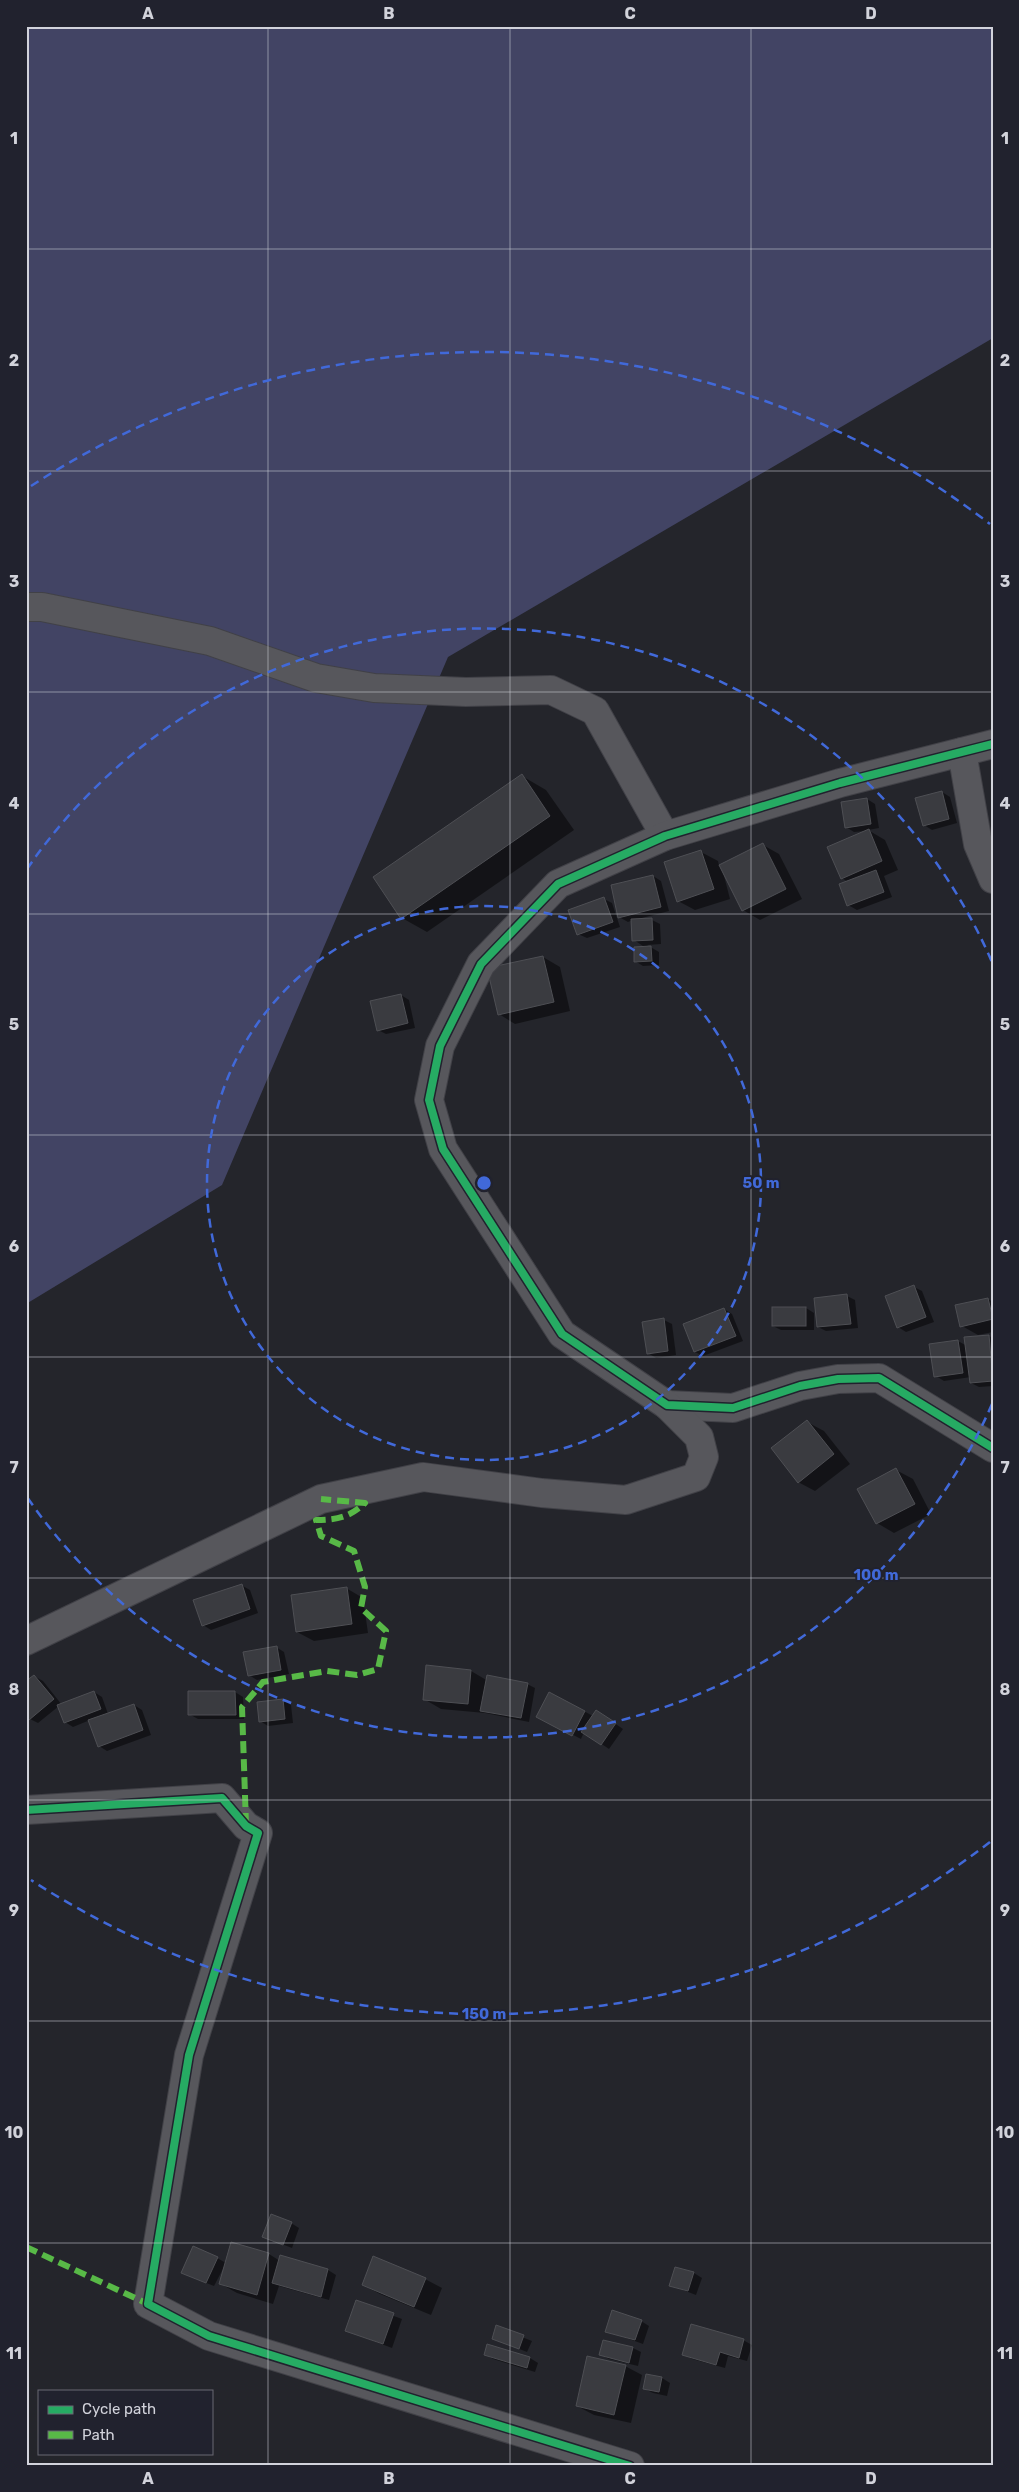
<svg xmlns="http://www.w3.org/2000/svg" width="1019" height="2492" viewBox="0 0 1019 2492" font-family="Rubik,sans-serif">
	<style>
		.forest { fill: #424464 }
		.shadow { fill: #0007 }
		.building { fill: #3a3b40; stroke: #4e4f54 }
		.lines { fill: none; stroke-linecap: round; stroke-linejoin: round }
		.minor-casing { stroke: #414147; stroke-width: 30 }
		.minor { stroke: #57575c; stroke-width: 28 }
		.quiet { stroke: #58b947; stroke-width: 6; stroke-dasharray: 12 6; stroke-linecap: butt }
		.cycleway-casing { stroke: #21222e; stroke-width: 11 }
		.cycleway { stroke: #26ab63; stroke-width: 8 }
		.grid { fill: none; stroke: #d2d3db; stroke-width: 1; stroke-opacity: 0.55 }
		.ring { fill: none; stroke: #4169d9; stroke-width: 2.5; stroke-dasharray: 9 6 }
		.centre { fill: #4169d9; stroke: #21222e; stroke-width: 2.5 }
		.ring-label { font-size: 15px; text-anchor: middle; font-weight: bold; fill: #4169d9; stroke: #21222e; stroke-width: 4; stroke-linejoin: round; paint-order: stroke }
		.neatline { fill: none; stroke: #d2d3db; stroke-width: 2 }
		.grid-label { font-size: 16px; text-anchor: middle; font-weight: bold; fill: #d2d3db }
	</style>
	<rect width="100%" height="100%" fill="#24252b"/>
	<polygon class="forest" points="26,26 993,26 993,338 448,657 222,1185 26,1304"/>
	<g class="shadow">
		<polygon points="522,776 546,790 574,830 427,932 402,918"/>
		<polygon points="942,792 950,797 957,823 932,830 924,825"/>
		<polygon points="867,799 875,804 879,828 868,830 885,840 898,870 884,876 892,897 857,910 848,905 848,882 842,878 866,831 854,832 846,827"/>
		<polygon points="763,845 779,854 802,899 760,920 743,910 722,868 730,899 695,910 678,901 701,852 718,861 719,866"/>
		<polygon points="653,876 661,881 669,911 638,919 652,920 660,924 661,944 647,945 659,952 659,965 643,966 635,961 646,948 634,940 633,920 628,922 619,917"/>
		<polygon points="604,899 612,903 620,927 587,938 578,934"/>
		<polygon points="543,957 560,967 570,1011 515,1024 499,1014"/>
		<polygon points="401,995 409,1000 415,1028 386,1034 378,1030"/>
		<polygon points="914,1287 922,1291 934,1322 906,1332 898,1327"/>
		<polygon points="847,1296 855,1300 858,1328 826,1331 818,1327"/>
		<polygon points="988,1299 993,1302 993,1332 978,1335 962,1326"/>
		<polygon points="806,1308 814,1313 814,1330 781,1330 773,1326"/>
		<polygon points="724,1309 732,1314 743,1341 703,1356 695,1352 684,1325"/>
		<polygon points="664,1320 672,1324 676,1355 656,1358 648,1353"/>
		<polygon points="989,1336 993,1338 993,1386 979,1387 971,1383 971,1377 944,1381 936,1376 958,1341 967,1346"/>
		<polygon points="807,1422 824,1431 850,1464 815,1491 798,1482"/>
		<polygon points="896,1470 913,1479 931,1514 894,1533 877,1523"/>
		<polygon points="241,1585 250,1590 258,1613 211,1630 203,1625"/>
		<polygon points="346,1588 363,1598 368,1633 314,1641 297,1632"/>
		<polygon points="276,1647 284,1652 289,1674 257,1680 249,1675"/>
		<polygon points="427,1667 471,1671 488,1681 527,1684 535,1688 529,1722 485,1713 441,1709 424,1699"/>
		<polygon points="34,1676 43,1681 62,1705 94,1692 102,1697 108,1714 134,1705 142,1710 151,1735 107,1751 99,1746 90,1720 73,1727 65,1722 59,1706 38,1723 30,1719"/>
		<polygon points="190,1692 235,1692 243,1697 244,1719 198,1719 189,1714"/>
		<polygon points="550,1693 593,1716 604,1716 623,1729 609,1749 584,1732 581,1739 546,1721"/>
		<polygon points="282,1700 291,1705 293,1723 268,1726 260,1721"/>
		<polygon points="291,2223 299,2228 292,2248 264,2237"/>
		<polygon points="232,2244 269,2254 280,2261 281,2257 328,2270 336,2275 329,2300 279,2286 273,2304 237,2293 221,2284"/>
		<polygon points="217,2258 226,2263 214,2286 191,2277"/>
		<polygon points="694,2273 702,2278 696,2295 670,2285"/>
		<polygon points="425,2279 442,2288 431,2315 380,2294 363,2285"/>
		<polygon points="356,2302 402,2319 392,2348 347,2331"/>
		<polygon points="641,2321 649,2326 643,2344 607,2331"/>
		<polygon points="497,2327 532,2341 527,2352 494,2339"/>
		<polygon points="743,2340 752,2345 747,2361 728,2356 725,2368 692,2359 684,2354"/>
		<polygon points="488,2345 530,2358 538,2363 535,2372 493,2359 485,2354"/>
		<polygon points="633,2348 641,2352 638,2366 609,2359 601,2355"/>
		<polygon points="625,2366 642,2375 631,2423 594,2415 577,2406"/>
		<polygon points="662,2378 670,2383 667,2396 653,2393 645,2389"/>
	</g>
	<g class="building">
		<polygon points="522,774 550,816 401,919 373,877"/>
		<polygon points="942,791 949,819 923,826 915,798"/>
		<polygon points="867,798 871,824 845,828 841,802"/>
		<polygon points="869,829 882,861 841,879 827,847"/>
		<polygon points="763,843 786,889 742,911 719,865"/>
		<polygon points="701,850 714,889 677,902 664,862"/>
		<polygon points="876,870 884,892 847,906 839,884"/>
		<polygon points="653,875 661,907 618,918 611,885"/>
		<polygon points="604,897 613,922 577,935 568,910"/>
		<polygon points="652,918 653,940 632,941 631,919"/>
		<polygon points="651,946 652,961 634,962 634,947"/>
		<polygon points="543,956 554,1002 498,1015 487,968"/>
		<polygon points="401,994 408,1023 377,1031 370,1001"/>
		<polygon points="914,1285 926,1317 897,1328 885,1296"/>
		<polygon points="847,1294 851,1324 817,1327 814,1298"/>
		<polygon points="988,1298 993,1319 960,1327 955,1305"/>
		<rect x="772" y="1307" width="34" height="19"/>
		<polygon points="724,1308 736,1336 694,1352 683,1324"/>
		<polygon points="664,1318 668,1351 647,1354 642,1322"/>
		<polygon points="989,1335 993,1381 970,1383 964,1337"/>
		<polygon points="958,1340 963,1373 934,1377 929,1344"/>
		<polygon points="807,1420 834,1454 798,1483 771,1448"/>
		<polygon points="896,1468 915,1504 876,1524 857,1489"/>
		<polygon points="242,1584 250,1609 202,1626 193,1600"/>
		<polygon points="347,1587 352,1624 296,1632 291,1595"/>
		<polygon points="277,1646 281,1670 248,1676 243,1652"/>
		<polygon points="426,1665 471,1670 468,1704 423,1700"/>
		<polygon points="34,1675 54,1699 29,1720 26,1716 26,1681"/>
		<polygon points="487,1675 528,1683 521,1718 480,1711"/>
		<polygon points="94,1691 101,1709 64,1723 57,1705"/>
		<polygon points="188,1691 235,1691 236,1715 188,1715"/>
		<polygon points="549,1692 585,1711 572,1736 536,1717"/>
		<polygon points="283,1699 285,1719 259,1722 257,1702"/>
		<polygon points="134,1704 143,1730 98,1747 88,1720"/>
		<polygon points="596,1710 616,1723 601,1745 581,1732"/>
		<polygon points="271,2214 292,2222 283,2245 262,2237"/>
		<polygon points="231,2242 269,2253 257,2295 219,2284"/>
		<polygon points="193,2246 218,2257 206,2283 181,2273"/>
		<polygon points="280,2255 328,2269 321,2297 272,2283"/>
		<polygon points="373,2256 426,2278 414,2307 362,2285"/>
		<polygon points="675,2267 694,2272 688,2291 669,2286"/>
		<polygon points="356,2300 394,2313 383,2344 345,2331"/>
		<polygon points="612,2310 642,2320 635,2340 605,2332"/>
		<polygon points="691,2324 744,2339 739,2358 720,2352 716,2365 682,2355"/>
		<polygon points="496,2325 524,2335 519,2349 492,2339"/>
		<polygon points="603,2340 633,2347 629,2363 599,2355"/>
		<polygon points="487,2344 530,2357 527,2368 484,2355"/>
		<polygon points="587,2356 626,2365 614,2415 576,2406"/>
		<polygon points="646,2374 662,2377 659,2392 643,2389"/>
	</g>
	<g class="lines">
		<g class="minor-casing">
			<g id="minor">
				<polyline points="26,607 42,607 210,641 316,678 374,688 466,692 551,690 595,711 665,836"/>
				<polyline points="993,744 840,783 665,836 558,884 481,964 440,1046 429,1100 443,1149 562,1334 667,1405 733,1408 800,1386 838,1379 879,1378 993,1448"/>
				<polyline points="962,752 978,844 993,879"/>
				<polyline points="26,1641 321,1499 423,1477 542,1493 626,1500 696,1477 704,1457 699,1437 667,1405"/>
				<polyline points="26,1810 222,1798 246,1826 258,1833 189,2055 148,2304 209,2336 630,2466"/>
			</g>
		</g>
		<use href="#minor" class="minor"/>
		<g class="quiet">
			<path d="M 246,1825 L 242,1707 L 263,1682 L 327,1671 L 357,1675 L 378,1669 L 386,1631 L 361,1608 L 365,1587 L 354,1551 L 321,1536 L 316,1520 C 337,1520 350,1517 365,1503 L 321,1499"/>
			<polyline points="26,2247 148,2304"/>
		</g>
		<g class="cycleway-casing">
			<g id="cycleway">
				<polyline points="993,744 840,783 665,836 558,884 481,964 440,1046 429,1100 443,1149 562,1334 667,1405 733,1408 800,1386 838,1379 879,1378 993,1448"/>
				<polyline points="26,1810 222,1798 246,1826 258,1833 189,2055 148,2304 209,2336 630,2466"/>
			</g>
		</g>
		<use href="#cycleway" class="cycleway"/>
	</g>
	<path class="grid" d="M 268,26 L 268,2466M 510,26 L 510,2466M 751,26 L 751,2466M 26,249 L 993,249M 26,471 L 993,471M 26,692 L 993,692M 26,914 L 993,914M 26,1135 L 993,1135M 26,1357 L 993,1357M 26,1578 L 993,1578M 26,1800 L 993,1800M 26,2021 L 993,2021M 26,2243 L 993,2243"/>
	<g class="ring">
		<circle cx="484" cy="1183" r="277"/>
		<path d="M992 1404A554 554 0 0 1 27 1497M27 869A554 554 0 0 1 992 962"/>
		<path d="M990 1842A831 831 0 0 1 31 1880M31 486A831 831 0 0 1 990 524"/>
	</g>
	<circle cx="484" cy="1183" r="8" class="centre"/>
	<g class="ring-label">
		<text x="761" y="1188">50 m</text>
		<text x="876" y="1580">100 m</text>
		<text x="484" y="2019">150 m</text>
	</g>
	<rect width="1019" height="2492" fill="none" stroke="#21222e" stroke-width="55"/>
	<rect x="38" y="2390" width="175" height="65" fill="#21222e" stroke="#686973"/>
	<rect x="48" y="2406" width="25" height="8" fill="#26ab63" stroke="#686973"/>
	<text x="82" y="2414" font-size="15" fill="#d2d3db">Cycle path</text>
	<rect x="48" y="2431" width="25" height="8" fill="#58b947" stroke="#686973"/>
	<text x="82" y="2440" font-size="15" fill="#d2d3db">Path</text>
	<rect x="28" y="28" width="964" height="2436" class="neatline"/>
	<g class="grid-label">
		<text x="148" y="19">A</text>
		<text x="389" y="19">B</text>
		<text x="630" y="19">C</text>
		<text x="871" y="19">D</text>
		<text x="14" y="144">1</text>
		<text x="1005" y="144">1</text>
		<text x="14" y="366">2</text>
		<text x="1005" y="366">2</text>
		<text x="14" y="587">3</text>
		<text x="1005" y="587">3</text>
		<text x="14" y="809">4</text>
		<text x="1005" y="809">4</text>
		<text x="14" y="1030">5</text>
		<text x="1005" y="1030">5</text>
		<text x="14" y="1252">6</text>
		<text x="1005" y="1252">6</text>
		<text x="14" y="1473">7</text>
		<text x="1005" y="1473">7</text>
		<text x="14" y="1695">8</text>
		<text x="1005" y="1695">8</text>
		<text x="14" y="1916">9</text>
		<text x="1005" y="1916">9</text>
		<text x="14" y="2138">10</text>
		<text x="1005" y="2138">10</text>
		<text x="14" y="2359">11</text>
		<text x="1005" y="2359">11</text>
		<text x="148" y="2484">A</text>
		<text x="389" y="2484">B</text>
		<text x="630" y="2484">C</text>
		<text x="871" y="2484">D</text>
	</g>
</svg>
